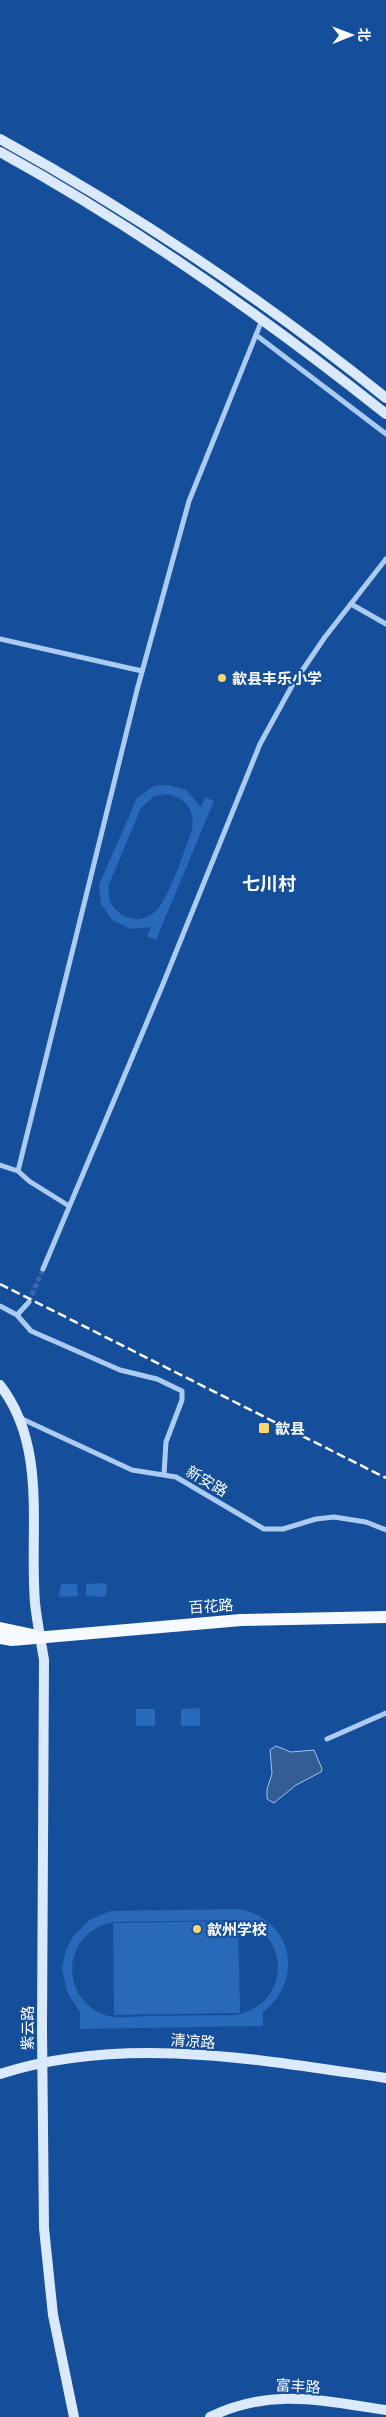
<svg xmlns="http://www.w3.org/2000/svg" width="386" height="2417" viewBox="0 0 386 2417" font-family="'Archivo Narrow','Noto Sans SC',sans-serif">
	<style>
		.green { fill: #2969b9; fill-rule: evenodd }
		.water { fill: #335d94; stroke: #9dc6f5 }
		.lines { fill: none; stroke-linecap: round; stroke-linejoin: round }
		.street-tunnel { stroke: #3869aa; stroke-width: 5; stroke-dasharray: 5 2.5; stroke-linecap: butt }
		.street { stroke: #abcbf3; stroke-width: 5 }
		.secondary { stroke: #dae9fc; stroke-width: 10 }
		.primary { stroke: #f6faff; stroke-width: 12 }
		.rail { stroke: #fff; stroke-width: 2.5; stroke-dasharray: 9 4; stroke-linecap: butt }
		.poi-dot { fill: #ffd56c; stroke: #154f9b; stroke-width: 2 }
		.labels { text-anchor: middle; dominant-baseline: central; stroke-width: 4; stroke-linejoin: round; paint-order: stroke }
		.poi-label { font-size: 15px; font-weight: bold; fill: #fff; stroke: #154f9b; text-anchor: start }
		.street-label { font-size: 15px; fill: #fff; stroke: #154f9b }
		.quarter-label { font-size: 18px; font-weight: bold; fill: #fff; stroke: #154f9b }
	</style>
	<rect width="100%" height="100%" fill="#154f9b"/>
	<g class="green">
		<path d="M 168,785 L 186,790 L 201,807 L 205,797 L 214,801 L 156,940 L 147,936 L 151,927 L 131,929 L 112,920 L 101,904 L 99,885 L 137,798 L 154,786 ZM 166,794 C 185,796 196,811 192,830 C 185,849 169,898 156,911 C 147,920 132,922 121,914 C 110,907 107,896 109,884 L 141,808 L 154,796 Z"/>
		<polygon points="104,1583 107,1584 106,1595 104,1597 86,1596 86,1584"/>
		<polygon points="61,1584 77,1584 78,1596 59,1597"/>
		<polygon points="200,1708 200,1726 181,1726 181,1709"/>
		<rect x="136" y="1709" width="19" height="17"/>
		<path d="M 237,1909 C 292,1917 306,1979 263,2012 L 263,2026 L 80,2029 L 80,2012 L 67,1992 L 62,1969 L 65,1953 L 72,1938 L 89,1920 L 111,1911 ZM 234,1920 C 292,1928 293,2005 235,2015 C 207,2015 179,2016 151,2016 C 138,2016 122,2019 109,2016 C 82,2010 65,1980 75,1953 C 82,1935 96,1925 114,1922 Z"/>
		<polygon points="238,1921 240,2013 114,2015 113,1923"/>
	</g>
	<polygon class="water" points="276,1746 291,1752 314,1750 322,1769 321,1772 296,1785 274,1803 267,1799 267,1789 272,1774 270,1750"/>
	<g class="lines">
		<polyline class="street-tunnel" points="29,1302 43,1269"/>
		<g class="street">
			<polyline points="256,335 386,434"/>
			<polyline points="351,604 386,624"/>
			<polyline points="0,639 142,671"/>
			<polyline points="0,1165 18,1171 29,1181 69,1206"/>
			<polyline points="18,1171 137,690 189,501 262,320"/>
			<polyline points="43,1269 163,984 260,744 293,684 325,637 386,559"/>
			<polyline points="0,1306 17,1315 31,1331 120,1370 157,1379 182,1391 182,1400 166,1442 164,1474"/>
			<polyline points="17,1315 29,1302"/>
			<polyline points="20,1418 132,1470 176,1477 264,1529 283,1529 316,1519 334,1517 366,1522 386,1530"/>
			<polyline points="327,1739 386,1713"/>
		</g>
		<g class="secondary">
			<path d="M 0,139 C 136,214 265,301 386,398"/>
			<path d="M 0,152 C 136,227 264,317 386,414"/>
			<path d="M 0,1385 C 48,1447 29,1530 35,1603 C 37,1622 41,1641 44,1660 L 42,2030 L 44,2228 L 53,2315 L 74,2417"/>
			<path d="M 0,2074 C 123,2034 261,2060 386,2078"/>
			<path d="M 210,2417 C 270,2387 324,2401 386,2410"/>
		</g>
		<g class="primary">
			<polyline points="0,1628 33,1635"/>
			<polyline points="0,1638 12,1640 241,1620 386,1617"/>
		</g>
		<polyline class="rail" points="0,1284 386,1478"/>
	</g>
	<g class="poi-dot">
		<circle cx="222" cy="678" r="5"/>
		<rect x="258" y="1422" width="12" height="12" rx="2.5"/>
		<circle cx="197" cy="1929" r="5"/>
	</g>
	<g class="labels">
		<g class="poi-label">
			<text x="232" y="678">歙县丰乐小学</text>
			<text x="275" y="1428">歙县</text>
			<text x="207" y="1929">歙州学校</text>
		</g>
		<g class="street-label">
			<text transform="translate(207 1481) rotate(30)">新安路</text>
			<text transform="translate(211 1606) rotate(-4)">百花路</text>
			<text transform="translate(27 2028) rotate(-90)">紫云路</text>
			<text transform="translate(193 2041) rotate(4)">清凉路</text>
			<text transform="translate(298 2386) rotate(3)">富丰路</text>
		</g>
		<g class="quarter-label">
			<text x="269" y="883">七川村</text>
		</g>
	</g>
	<g transform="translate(351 35) rotate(89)" stroke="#154f9b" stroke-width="4" paint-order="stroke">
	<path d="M0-4L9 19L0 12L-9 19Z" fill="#ffffff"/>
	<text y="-8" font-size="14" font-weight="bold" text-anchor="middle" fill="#ffffff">北</text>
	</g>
</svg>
